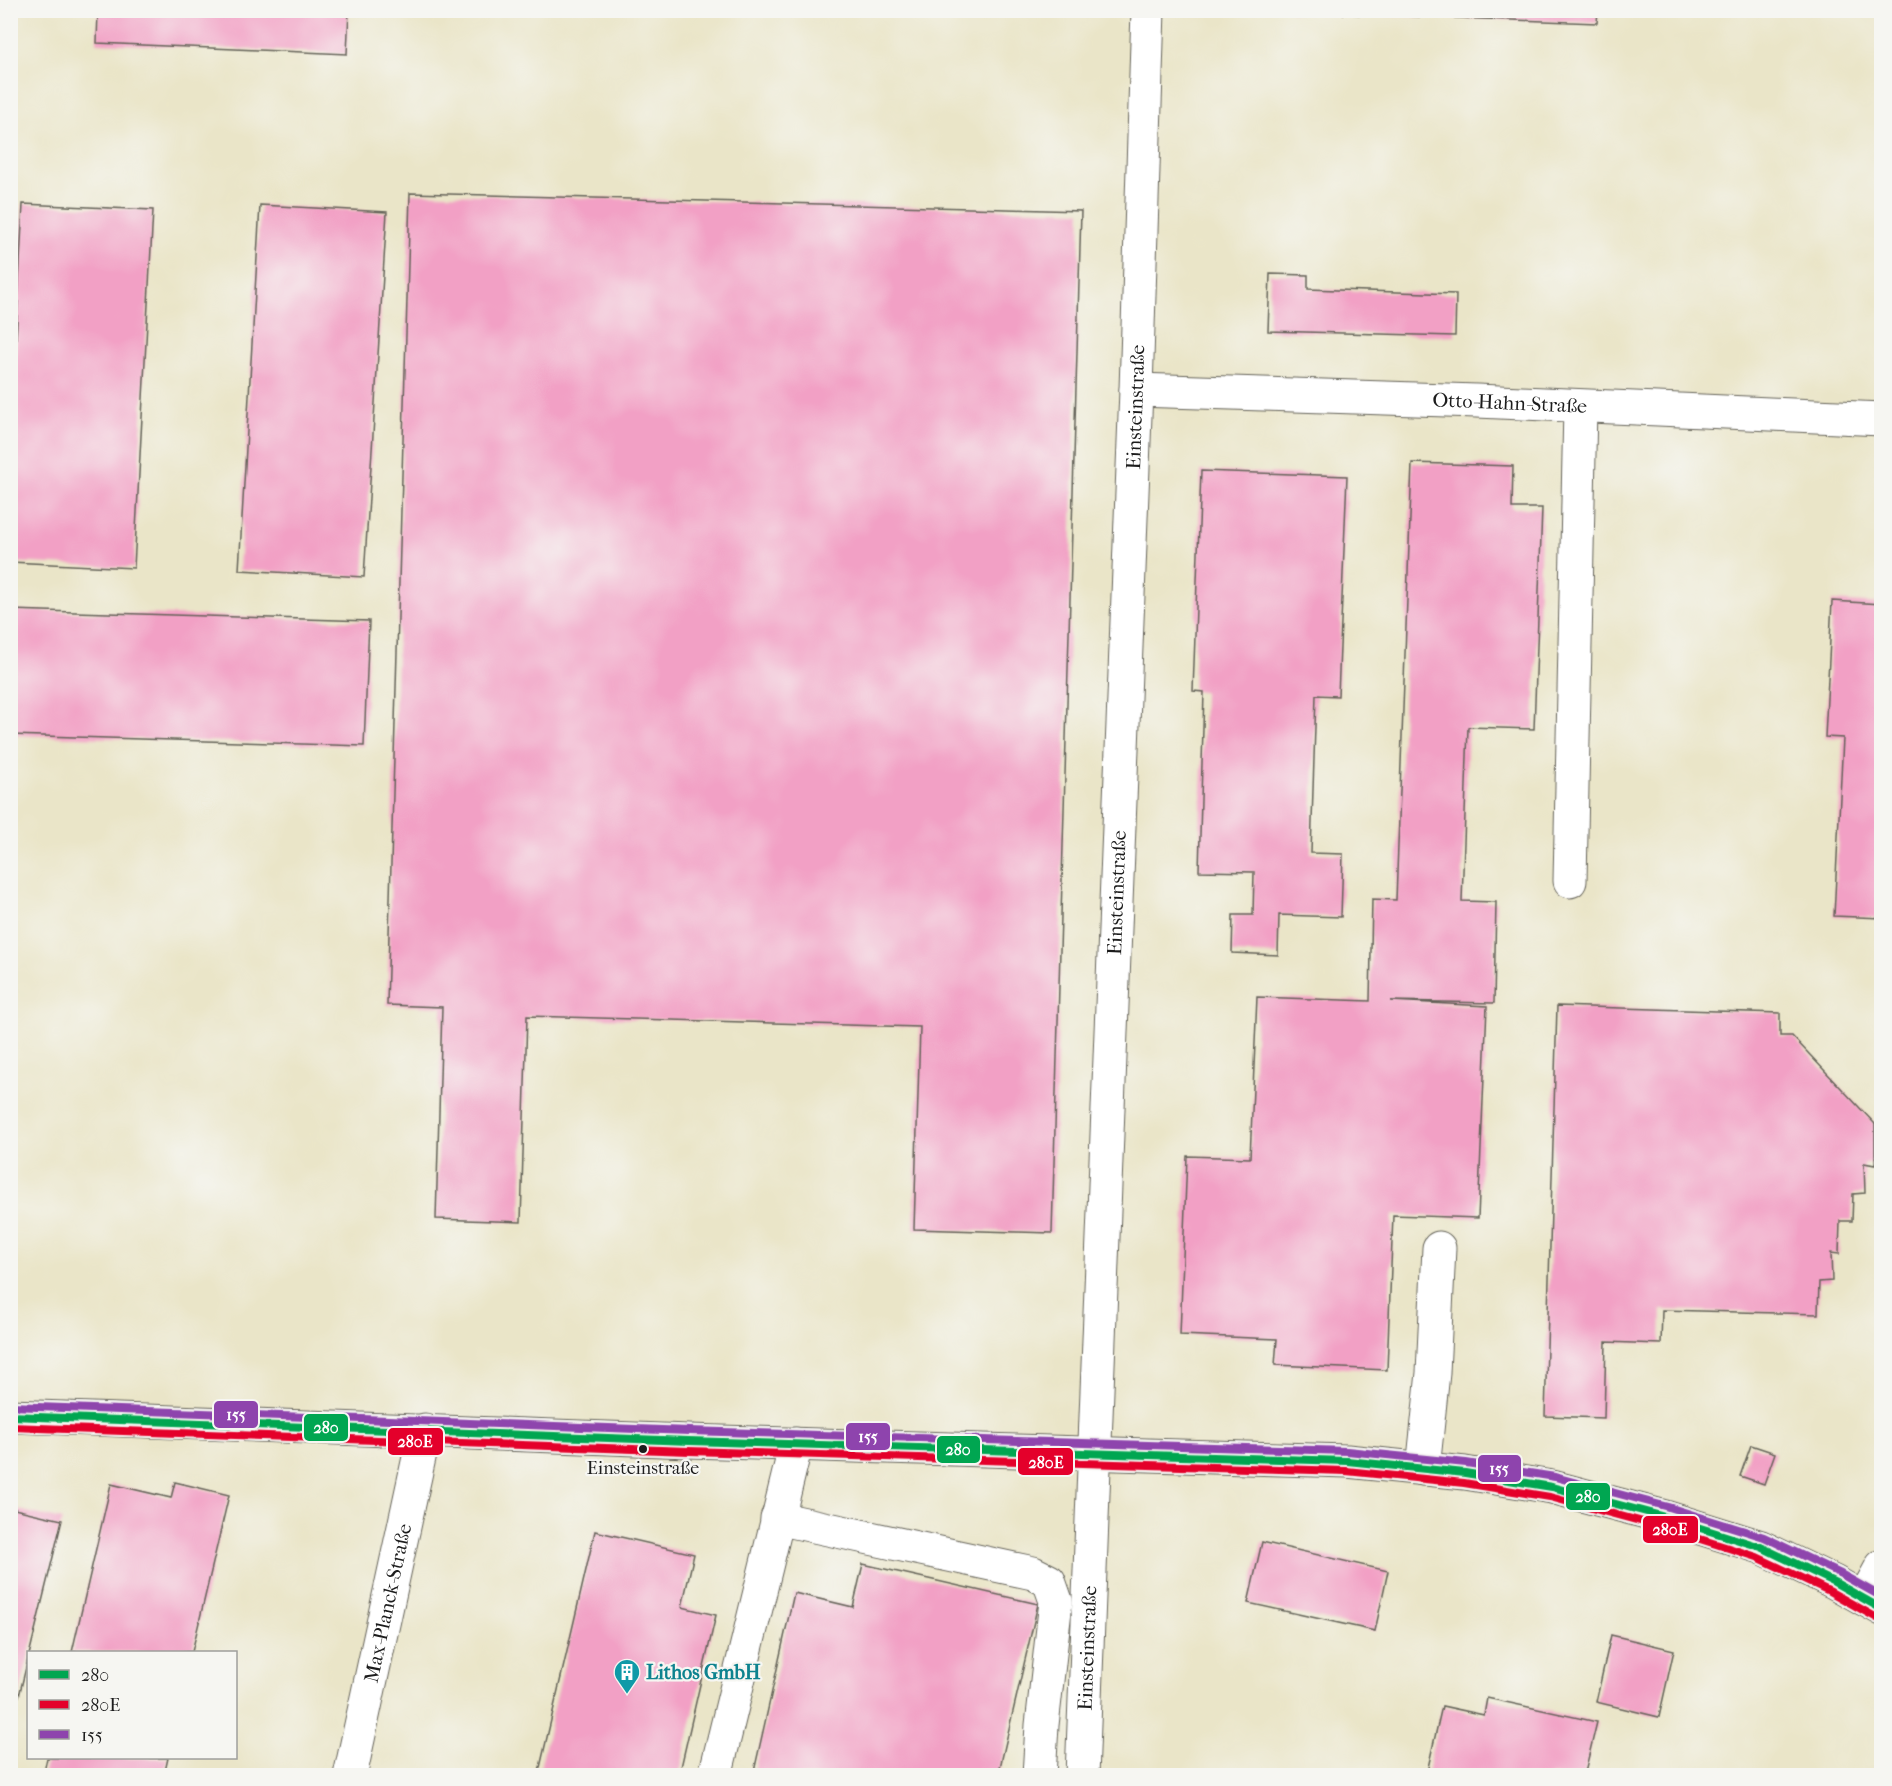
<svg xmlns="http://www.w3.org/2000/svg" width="1892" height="1786" viewBox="0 0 1892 1786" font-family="'IM FELL French Canon',serif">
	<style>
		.building { fill: #f2a0c5 }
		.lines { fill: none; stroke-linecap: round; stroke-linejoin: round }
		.minor-casing { stroke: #646258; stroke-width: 35 }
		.minor { stroke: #fff; stroke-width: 33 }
		.bus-1-casing { stroke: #f6f6f2; stroke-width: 12 }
		.bus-2-casing { stroke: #f6f6f2; stroke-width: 12 }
		.bus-3-casing { stroke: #f6f6f2; stroke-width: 12 }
		.bus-1 { stroke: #00a651; stroke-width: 8 }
		.bus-2 { stroke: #e4002b; stroke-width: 8 }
		.bus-3 { stroke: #8e44ad; stroke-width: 8 }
		.bus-dot { fill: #1c1c1c; stroke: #f6f6f2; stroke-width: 2 }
		.labels { text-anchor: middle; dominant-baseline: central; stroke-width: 4.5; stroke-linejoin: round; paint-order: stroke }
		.bus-label { font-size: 18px; fill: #1c1c1c; stroke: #f6f6f2 }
		.street-label { font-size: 20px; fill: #1c1c1c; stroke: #f6f6f2 }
		.culture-label { font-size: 20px; font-weight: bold; fill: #0d838f; stroke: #f6f6f2; text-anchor: start }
		.line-badge { stroke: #f6f6f2; stroke-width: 2 }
		.badge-label { font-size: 16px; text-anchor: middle; font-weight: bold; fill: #fff }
	</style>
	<rect width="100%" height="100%" fill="#f6f6f2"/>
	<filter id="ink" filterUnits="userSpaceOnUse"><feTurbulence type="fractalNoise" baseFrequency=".0167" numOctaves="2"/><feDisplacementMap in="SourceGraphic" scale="12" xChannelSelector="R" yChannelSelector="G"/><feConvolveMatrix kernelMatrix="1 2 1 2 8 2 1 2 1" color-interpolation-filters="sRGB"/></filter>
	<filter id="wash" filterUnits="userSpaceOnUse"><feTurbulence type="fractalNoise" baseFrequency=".008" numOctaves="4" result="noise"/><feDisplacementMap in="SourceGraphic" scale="24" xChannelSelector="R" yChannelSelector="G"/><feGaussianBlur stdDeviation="1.35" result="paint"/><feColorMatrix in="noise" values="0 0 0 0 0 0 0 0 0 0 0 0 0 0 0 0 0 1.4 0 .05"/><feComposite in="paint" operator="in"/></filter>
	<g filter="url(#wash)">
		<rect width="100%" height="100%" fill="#eae5c8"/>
		<g id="blocks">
			<g class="building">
				<polygon points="98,10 349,10 347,54 97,43"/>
				<polygon points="1291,10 1598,10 1597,23 1291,12"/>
				<polygon points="410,193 1081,211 1052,1233 914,1229 920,1027 527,1016 521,1222 436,1219 442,1007 387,1005"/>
				<polygon points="23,204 153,210 134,568 10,562 10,456"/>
				<polygon points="260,205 387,212 364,577 239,570"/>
				<polygon points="1270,274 1308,275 1308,289 1456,294 1455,336 1268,331"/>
				<polygon points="1412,463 1513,466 1512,508 1542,508 1534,729 1468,727 1462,901 1496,902 1494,1003 1391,1001 1487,1006 1478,1218 1393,1215 1387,1370 1275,1365 1277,1339 1180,1335 1187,1156 1250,1158 1257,997 1370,1001 1372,899 1396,900"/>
				<polygon points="1201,471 1347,476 1338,696 1316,695 1311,853 1343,854 1341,917 1279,915 1278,955 1232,953 1233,915 1253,915 1254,872 1199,871 1204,692 1193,691"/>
				<polygon points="1832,601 1882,604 1882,918 1834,916 1843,738 1825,737"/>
				<polygon points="10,610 369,621 364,746 10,735"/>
				<polygon points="1557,1006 1780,1013 1780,1036 1792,1036 1875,1124 1875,1165 1864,1163 1865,1193 1853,1194 1852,1221 1840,1221 1839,1254 1831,1253 1832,1281 1819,1282 1818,1314 1662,1310 1661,1344 1606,1342 1604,1418 1545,1416"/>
				<polygon points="1751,1445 1775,1453 1764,1484 1740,1476"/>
				<polygon points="175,1482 229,1495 192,1652 72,1652 111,1484 171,1498"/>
				<polygon points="10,1508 62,1520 19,1696 10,1694"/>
				<polygon points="595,1531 694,1554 682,1607 716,1615 679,1776 538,1776"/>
				<polygon points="1262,1542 1388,1571 1375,1631 1248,1603"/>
				<polygon points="863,1564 1038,1604 998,1776 753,1776 794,1593 853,1607"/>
				<polygon points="1611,1635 1674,1650 1659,1717 1596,1702"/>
				<polygon points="1487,1698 1597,1722 1584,1776 1443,1776 1427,1772 1442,1706 1484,1715"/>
				<polygon points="47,1758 168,1758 164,1776 43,1776"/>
			</g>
		</g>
	</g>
	<g filter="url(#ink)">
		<use href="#blocks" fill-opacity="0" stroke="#646258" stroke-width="1.5"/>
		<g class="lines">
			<g class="minor-casing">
				<g id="minor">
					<path id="s1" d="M 1136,390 L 1477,401 L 1882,419"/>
					<polyline points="1570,881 1580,407"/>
					<polyline points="10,1416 689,1441 1347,1461 1465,1473 1552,1487 1665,1517 1761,1547 1834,1582 1882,1609"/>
					<polyline points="1423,1469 1433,1373 1439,1248"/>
					<polyline points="777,1518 1033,1573 1049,1581 1056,1601 1042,1725 1039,1776"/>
					<polyline points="1864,1599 1882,1566"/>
					<path id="s2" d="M 350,1776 L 425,1430"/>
					<polyline points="715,1776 796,1444"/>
					<path id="s3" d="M 1082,1776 L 1136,390 L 1148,10"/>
				</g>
			</g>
			<use href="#minor" class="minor"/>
			<g class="bus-1-casing">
				<polyline id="bus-1" points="10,1416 689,1441 1347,1461 1465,1473 1552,1487 1665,1517 1761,1547 1834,1582 1882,1609"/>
			</g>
			<g class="bus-2-casing">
				<polyline id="bus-2" points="10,1427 689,1451 1346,1471 1464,1483 1550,1497 1662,1527 1757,1557 1829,1591 1877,1618"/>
			</g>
			<g class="bus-3-casing">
				<polyline id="bus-3" points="10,1406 689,1431 1347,1451 1466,1463 1555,1477 1668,1507 1764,1537 1839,1573 1882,1597"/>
			</g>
			<use href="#bus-1" class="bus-1"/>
			<use href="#bus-2" class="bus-2"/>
			<use href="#bus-3" class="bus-3"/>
		</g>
	</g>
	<defs>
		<g id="building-pin" transform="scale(1.35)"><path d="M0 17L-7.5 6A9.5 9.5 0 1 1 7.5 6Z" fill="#0f9aa8" stroke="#f6f6f2"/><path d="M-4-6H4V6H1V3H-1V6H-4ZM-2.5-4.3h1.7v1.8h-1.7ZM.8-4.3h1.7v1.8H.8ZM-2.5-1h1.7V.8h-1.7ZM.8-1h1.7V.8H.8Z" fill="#fff"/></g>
	</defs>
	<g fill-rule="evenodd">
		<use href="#building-pin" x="627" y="1672"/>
	</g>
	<circle class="bus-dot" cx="643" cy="1449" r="5"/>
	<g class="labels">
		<g class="bus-label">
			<text x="643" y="1468">Einsteinstraße</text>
		</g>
		<g class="street-label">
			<text stroke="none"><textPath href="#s1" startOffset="374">Otto-Hahn-Straße</textPath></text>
			<text stroke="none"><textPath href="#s3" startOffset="1370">Einsteinstraße</textPath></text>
			<text stroke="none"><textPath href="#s3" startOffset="884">Einsteinstraße</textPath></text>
			<text stroke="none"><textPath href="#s2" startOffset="177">Max-Planck-Straße</textPath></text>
			<text stroke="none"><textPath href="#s3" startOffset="128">Einsteinstraße</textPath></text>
		</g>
		<g class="culture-label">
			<text x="646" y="1672">Lithos GmbH</text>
		</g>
	</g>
	<g class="line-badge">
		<rect x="213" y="1400" width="46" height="29" rx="6" fill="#8e44ad"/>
		<rect x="303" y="1413" width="46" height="29" rx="6" fill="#00a651"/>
		<rect x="845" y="1422" width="46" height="29" rx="6" fill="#8e44ad"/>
		<rect x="387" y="1427" width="57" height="29" rx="6" fill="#e4002b"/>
		<rect x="936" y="1435" width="45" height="29" rx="6" fill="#00a651"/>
		<rect x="1017" y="1447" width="57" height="29" rx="6" fill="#e4002b"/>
		<rect x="1477" y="1454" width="45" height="29" rx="6" fill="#8e44ad"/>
		<rect x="1565" y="1482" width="46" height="29" rx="6" fill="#00a651"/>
		<rect x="1642" y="1515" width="57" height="29" rx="6" fill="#e4002b"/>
	</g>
	<g class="badge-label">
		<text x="236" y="1420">155</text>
		<text x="326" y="1433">280</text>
		<text x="868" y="1442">155</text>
		<text x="415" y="1447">280E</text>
		<text x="958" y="1455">280</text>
		<text x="1046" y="1468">280E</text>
		<text x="1499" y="1474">155</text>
		<text x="1588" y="1502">280</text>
		<text x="1670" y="1535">280E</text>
	</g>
	<rect width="1892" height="1786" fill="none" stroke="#f6f6f2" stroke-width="36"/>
	<rect x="27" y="1651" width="210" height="108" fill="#f6f6f2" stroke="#9f9f9c" stroke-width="1.5"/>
	<rect x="39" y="1670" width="30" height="9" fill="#00a651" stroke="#9f9f9c" stroke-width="1.5"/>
	<text x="81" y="1681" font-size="18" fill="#1c1c1c">280</text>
	<rect x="39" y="1700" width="30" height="9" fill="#e4002b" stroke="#9f9f9c" stroke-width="1.5"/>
	<text x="81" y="1711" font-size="18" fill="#1c1c1c">280E</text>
	<rect x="39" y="1730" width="30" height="9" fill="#8e44ad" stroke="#9f9f9c" stroke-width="1.5"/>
	<text x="81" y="1741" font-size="18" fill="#1c1c1c">155</text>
</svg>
